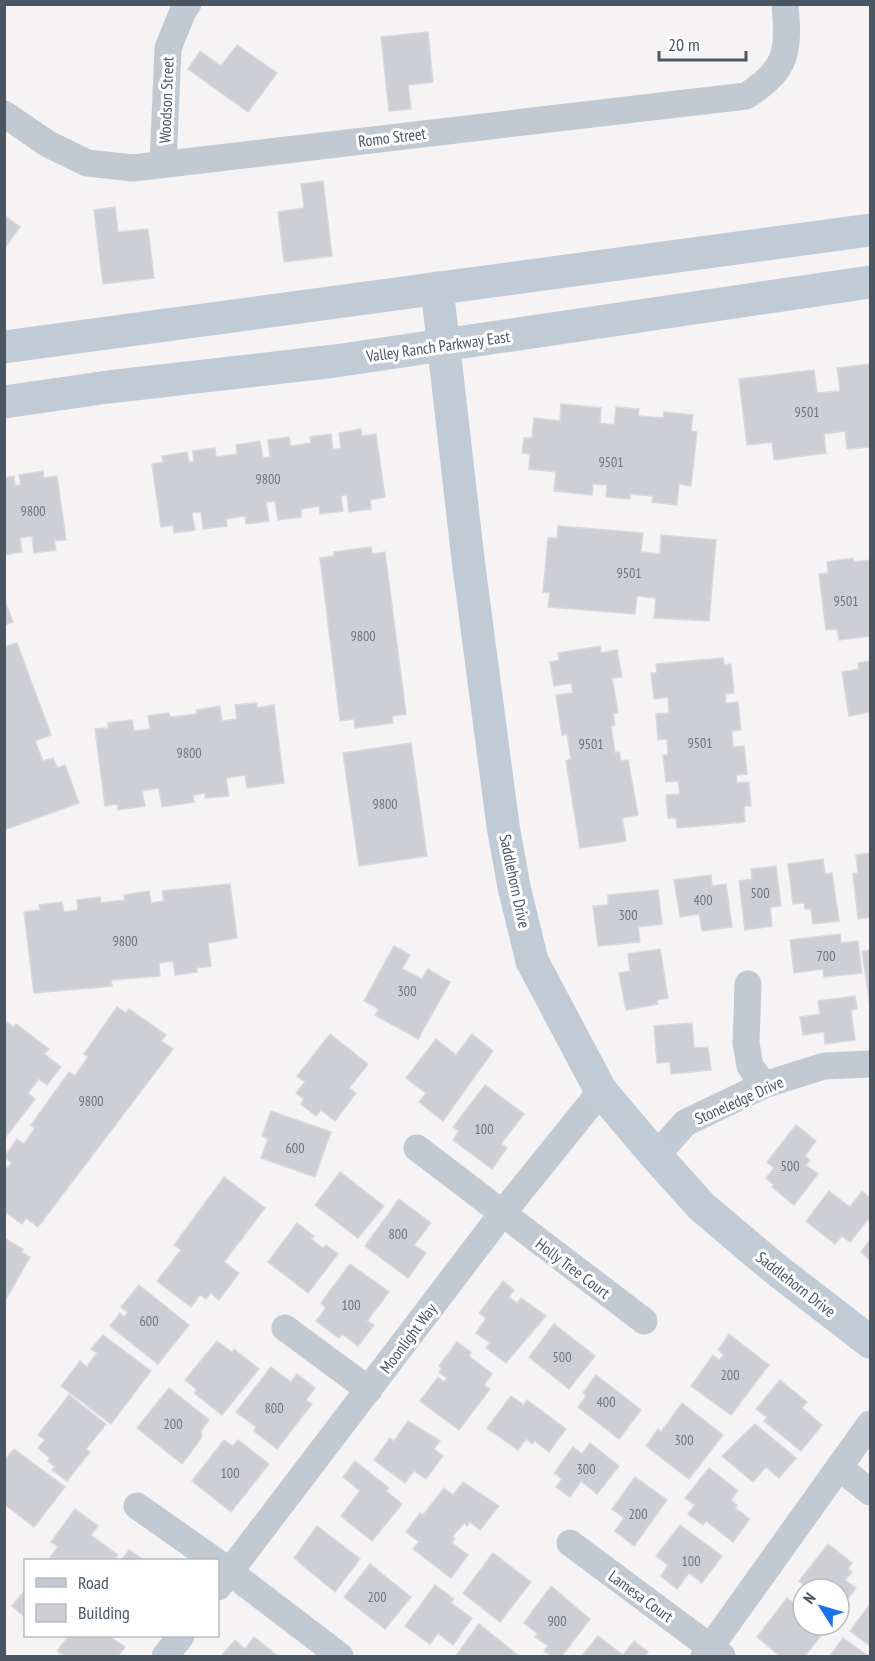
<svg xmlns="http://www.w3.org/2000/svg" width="875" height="1661" viewBox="0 0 875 1661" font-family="'PT Sans Narrow',sans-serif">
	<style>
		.building { fill: #cdcfd5; stroke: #d7d9de; stroke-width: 1.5 }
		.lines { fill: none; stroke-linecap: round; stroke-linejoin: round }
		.street { stroke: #c1cad2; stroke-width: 27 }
		.secondary { stroke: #c1cbd6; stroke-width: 33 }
		.labels { text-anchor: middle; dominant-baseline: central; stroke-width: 6; stroke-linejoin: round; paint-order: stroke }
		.number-label { font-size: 14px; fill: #6b747e }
		.street-label { font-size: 16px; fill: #4a5661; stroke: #fff }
	</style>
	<rect width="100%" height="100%" fill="#f5f3f3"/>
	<g class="building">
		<polygon points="428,32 433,82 408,85 411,109 389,111 381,37"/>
		<polygon points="237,45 277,73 248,112 188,69 200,51 221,66"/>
		<polygon points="323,181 332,256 284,262 278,212 304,208 301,184"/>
		<polygon points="115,207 118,232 148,229 154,278 103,284 94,210"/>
		<polygon points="4,215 20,227 4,249"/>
		<polygon points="870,364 870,447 847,449 845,431 824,434 826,453 774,460 772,442 747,445 739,379 814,370 817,393 840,391 837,368"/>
		<polygon points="561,404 601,408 600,423 614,425 616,407 639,409 638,416 664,418 664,412 693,415 691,431 697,432 691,486 679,484 677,505 652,502 653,496 630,494 630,499 606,497 607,485 593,484 592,495 554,491 556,472 529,469 530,454 522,453 524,438 532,438 534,418 560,421"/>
		<polygon points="361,429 362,436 376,434 385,497 370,500 371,509 349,512 347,495 341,496 343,511 320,514 319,506 301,509 301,517 278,520 275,501 266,502 269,521 246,524 245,516 226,519 227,526 203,529 201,512 192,513 195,530 174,533 173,525 161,527 152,464 163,462 162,456 187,452 189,462 194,462 193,451 215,448 216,457 237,454 236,445 260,441 263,458 270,457 268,440 289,437 291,446 311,443 310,437 331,434 333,450 341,448 339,433"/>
		<polygon points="43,471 44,478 57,476 66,540 54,541 56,550 34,553 32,536 20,538 22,552 4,555 4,478 14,476 15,486 21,485 19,475"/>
		<polygon points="558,526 643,533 641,552 660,554 661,535 716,540 709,621 654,618 656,598 637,596 635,614 548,607 550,593 543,592 548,538 557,538"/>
		<polygon points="371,547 372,554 385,552 406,714 392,716 393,723 355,728 354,719 340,721 320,558 334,556 334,552"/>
		<polygon points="853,558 854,562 870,560 870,636 839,640 837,629 826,630 819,574 828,573 827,562"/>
		<polygon points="4,599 13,622 4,625"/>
		<polygon points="17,643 51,735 35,741 43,761 53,758 57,768 65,765 79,803 4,830 4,647"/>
		<polygon points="600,646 601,653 617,650 622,677 612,678 618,713 613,714 615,725 611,726 615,753 619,752 621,761 628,760 638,815 622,818 626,841 580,848 566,761 571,759 567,734 562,735 556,695 573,693 571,683 554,686 550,662 559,660 558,653"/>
		<polygon points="723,658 724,665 731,664 734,693 725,694 726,703 738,702 741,730 732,731 733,747 744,746 747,774 736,775 737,783 749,782 751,806 744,806 745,822 677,828 676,818 668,818 666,795 680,794 678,781 666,782 663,755 668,755 667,739 658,740 656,714 669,713 668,697 654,699 651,673 657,673 656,664"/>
		<polygon points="870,661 870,712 849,716 842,672 859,669 858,663"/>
		<polygon points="257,703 257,708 274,705 284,783 247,788 245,775 226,778 229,796 205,798 205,793 193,795 194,802 162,807 159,788 142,791 145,806 118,810 117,804 105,806 95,729 108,728 108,723 132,720 134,731 150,729 148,716 169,713 170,717 197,714 196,710 220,706 222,721 237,719 235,705"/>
		<polygon points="411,743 427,856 359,866 343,753"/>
		<polygon points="870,853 870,917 858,919 853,874 858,873 856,855"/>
		<polygon points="823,859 825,874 832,873 839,921 813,924 811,909 805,909 804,903 793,904 788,864"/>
		<polygon points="776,866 781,906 770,907 772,926 745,930 739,881 752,879 751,869"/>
		<polygon points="711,875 712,886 726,884 732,927 702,931 699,914 680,917 674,880"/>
		<polygon points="230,884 237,938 208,943 211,966 197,968 197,972 175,975 173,961 159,963 160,976 111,980 112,986 34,993 24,912 40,910 39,905 62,902 64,912 78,910 77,900 100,897 101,903 125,900 124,895 149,891 151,903 164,901 162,891"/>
		<polygon points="658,890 662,924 638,927 640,942 598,946 593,906 608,905 608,895"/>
		<polygon points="840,934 841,943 858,941 862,973 824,977 823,969 794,973 790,940"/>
		<polygon points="394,946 410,955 402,969 422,979 428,969 450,982 418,1039 375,1015 379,1009 364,1001"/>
		<polygon points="660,949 668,998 657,1000 658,1004 626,1010 619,973 630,971 628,954"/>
		<polygon points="870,950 870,1006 862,951"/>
		<polygon points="855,996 857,1009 851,1010 855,1040 825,1044 824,1032 803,1035 800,1017 820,1014 818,1001"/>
		<polygon points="117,1007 126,1013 129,1009 166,1035 161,1041 173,1049 38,1227 26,1218 22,1224 4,1211 4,1166 8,1168 12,1163 4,1157 17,1139 24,1144 35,1128 31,1125 69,1072 75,1076 88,1057 84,1054"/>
		<polygon points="4,1020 13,1027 16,1024 49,1049 44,1054 61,1067 47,1085 39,1079 28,1093 35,1099 4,1139"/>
		<polygon points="692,1023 694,1048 708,1047 711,1070 671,1074 670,1062 657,1063 654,1026"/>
		<polygon points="330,1034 368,1064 349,1088 356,1093 335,1121 321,1110 316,1116 301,1104 304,1099 296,1093 305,1082 297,1076"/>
		<polygon points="472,1034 493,1051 443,1121 419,1102 426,1093 406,1078 436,1039 456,1055"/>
		<polygon points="485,1085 524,1114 501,1144 507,1148 492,1169 453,1140 459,1131 453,1127"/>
		<polygon points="271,1111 331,1132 315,1177 261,1158 268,1139 262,1136"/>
		<polygon points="796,1125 816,1141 805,1156 810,1160 806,1165 818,1174 794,1205 772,1187 774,1185 766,1178 774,1168 767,1162"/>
		<polygon points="340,1172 384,1206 358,1238 315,1205"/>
		<polygon points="224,1177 265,1208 224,1262 239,1273 219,1300 211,1293 206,1299 200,1295 191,1307 157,1281 181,1250 174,1245"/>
		<polygon points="829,1191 850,1207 862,1191 870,1198 870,1217 850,1242 842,1236 835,1244 806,1221"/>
		<polygon points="399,1199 431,1223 414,1245 426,1253 408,1278 365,1246"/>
		<polygon points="297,1223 314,1236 311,1239 323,1248 326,1245 338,1254 308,1293 268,1262"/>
		<polygon points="4,1238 23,1249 21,1252 30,1257 6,1299"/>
		<polygon points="870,1240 870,1260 861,1252"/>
		<polygon points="350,1264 389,1292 367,1321 374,1325 358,1346 342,1334 339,1338 316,1321 326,1308 321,1303"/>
		<polygon points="503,1281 514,1290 509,1297 517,1303 521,1298 546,1316 506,1363 486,1348 490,1343 476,1333 486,1318 479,1313"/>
		<polygon points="139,1285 189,1325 158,1364 110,1326 120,1313 124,1317 128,1312 121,1307"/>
		<polygon points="554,1324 595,1356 569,1389 529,1357"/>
		<polygon points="729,1334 769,1365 731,1415 691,1386 713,1355 719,1360 724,1355 718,1350"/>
		<polygon points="103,1335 151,1371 111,1424 61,1386 80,1361 87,1367 97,1353 91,1349"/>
		<polygon points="217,1341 232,1352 234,1349 259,1369 222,1415 194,1393 197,1390 185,1380"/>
		<polygon points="457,1342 471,1352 469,1356 492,1374 484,1385 490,1389 459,1430 420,1401 438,1377 444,1382 447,1378 439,1372 442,1368 439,1366"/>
		<polygon points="271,1367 291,1382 297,1374 315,1388 306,1400 312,1404 277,1449 254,1431 256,1427 236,1412"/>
		<polygon points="596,1375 641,1410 619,1439 578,1407 586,1396 583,1393"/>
		<polygon points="780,1380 807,1402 802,1408 822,1425 801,1451 764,1421 767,1417 756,1409"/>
		<polygon points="169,1388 209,1420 201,1431 202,1437 182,1464 137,1428"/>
		<polygon points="69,1395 106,1424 86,1449 90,1452 67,1481 52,1470 55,1467 48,1461 50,1458 38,1448 45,1440 38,1435"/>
		<polygon points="511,1396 524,1405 527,1400 566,1429 549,1452 535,1441 532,1444 526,1439 518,1450 487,1428"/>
		<polygon points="682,1403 723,1435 689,1479 646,1446 658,1429 661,1432"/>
		<polygon points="408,1421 440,1441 434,1449 443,1456 426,1479 414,1471 405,1483 374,1460 390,1438 394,1441"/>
		<polygon points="755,1424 796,1458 779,1478 766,1467 753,1482 722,1456"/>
		<polygon points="224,1440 233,1446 238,1440 269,1464 231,1512 192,1481"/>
		<polygon points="590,1443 619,1466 597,1494 581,1481 570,1497 556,1487 562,1479 554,1473 573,1447 582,1454"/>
		<polygon points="14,1449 65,1487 34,1527 4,1504 4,1461"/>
		<polygon points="355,1461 389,1488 386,1491 402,1504 372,1541 341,1516 360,1491 343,1477"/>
		<polygon points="709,1468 738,1491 731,1500 737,1505 735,1508 750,1519 733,1542 706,1521 703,1525 688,1514 695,1505 685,1498"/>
		<polygon points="635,1477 667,1500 634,1546 615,1531 624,1518 612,1509"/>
		<polygon points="463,1482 499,1506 480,1530 470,1522 467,1526 464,1523 452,1537 455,1539 452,1543 468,1555 451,1578 413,1549 419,1542 406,1532 420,1513 423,1515 444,1488 453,1495"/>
		<polygon points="75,1509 98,1526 91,1535 118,1555 113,1560 55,1560 50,1557 58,1547 51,1542"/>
		<polygon points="680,1525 722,1556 702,1583 689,1573 677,1589 661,1576 668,1565 656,1556"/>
		<polygon points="317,1526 360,1559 335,1592 294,1558"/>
		<polygon points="828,1544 852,1563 848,1569 852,1572 845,1580 856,1588 839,1611 839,1589 810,1589 799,1581"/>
		<polygon points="129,1550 144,1560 121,1560"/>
		<polygon points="493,1553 531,1582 500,1622 463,1593"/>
		<polygon points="370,1564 411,1597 385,1629 344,1597"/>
		<polygon points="435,1585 454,1599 451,1603 472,1618 453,1645 438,1633 430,1644 405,1626"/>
		<polygon points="551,1586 590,1619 562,1656 552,1656 544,1651 548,1646 535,1637 538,1634 524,1623"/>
		<polygon points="26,1589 26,1618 12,1606"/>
		<polygon points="787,1598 803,1610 803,1625 823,1625 827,1628 805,1656 780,1656 757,1637"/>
		<polygon points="870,1604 870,1643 869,1645 850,1631"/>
		<polygon points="479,1624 519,1656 460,1656 457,1654"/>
		<polygon points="69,1636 109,1636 125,1647 118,1656 66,1656 57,1651"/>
		<polygon points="598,1636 623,1655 634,1641 648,1652 645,1656 582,1656"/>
		<polygon points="254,1637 278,1656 221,1656 235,1640 245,1649"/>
		<polygon points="843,1638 868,1656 830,1656"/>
	</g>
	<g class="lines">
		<g class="street">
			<path d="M 4,114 L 48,144 L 87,163 L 133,168 L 746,96 C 788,69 789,52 785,4"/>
			<polyline points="163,164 168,48 183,11 188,4"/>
			<polyline points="748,984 746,1043 750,1066 764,1085"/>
			<polyline points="417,1148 644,1321"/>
			<polyline points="656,1156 685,1123 764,1085 824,1066 870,1064"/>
			<polyline points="285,1328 369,1390"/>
			<polyline points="840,1468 870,1492"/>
			<polyline points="137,1506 214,1560"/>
			<polyline points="570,1543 722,1656"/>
			<polyline points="218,1563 340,1656"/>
			<polyline points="218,1587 501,1215 601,1091"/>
			<polyline points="165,1656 181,1636"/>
			<polyline points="704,1656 870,1424"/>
		</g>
		<g class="secondary">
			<polyline points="437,288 468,559 503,826 514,887 532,961 601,1091 656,1156 702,1207 773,1267 870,1342"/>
			<polyline points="4,347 870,230"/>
			<polyline points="4,402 108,387 335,361 870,282"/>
		</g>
	</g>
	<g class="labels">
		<g class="number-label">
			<text x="807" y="412">9501</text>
			<text x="611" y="462">9501</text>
			<text x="268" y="479">9800</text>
			<text x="33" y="511">9800</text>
			<text x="629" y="573">9501</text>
			<text x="846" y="601">9501</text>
			<text x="363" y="636">9800</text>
			<text x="700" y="743">9501</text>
			<text x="591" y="744">9501</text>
			<text x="189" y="753">9800</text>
			<text x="385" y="804">9800</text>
			<text x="760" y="893">500</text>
			<text x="703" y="900">400</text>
			<text x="628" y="915">300</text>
			<text x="125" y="941">9800</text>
			<text x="826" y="956">700</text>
			<text x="407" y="991">300</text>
			<text x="91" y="1101">9800</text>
			<text x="484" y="1129">100</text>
			<text x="295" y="1148">600</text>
			<text x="790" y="1166">500</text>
			<text x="398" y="1234">800</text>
			<text x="351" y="1305">100</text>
			<text x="149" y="1321">600</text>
			<text x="562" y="1357">500</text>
			<text x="730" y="1375">200</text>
			<text x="606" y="1402">400</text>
			<text x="274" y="1408">800</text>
			<text x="173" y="1424">200</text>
			<text x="684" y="1440">300</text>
			<text x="586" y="1469">300</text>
			<text x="230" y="1473">100</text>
			<text x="638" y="1514">200</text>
			<text x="691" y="1561">100</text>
			<text x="377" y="1597">200</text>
			<text x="557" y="1621">900</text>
		</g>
		<g class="street-label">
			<text transform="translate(166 100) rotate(-88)">Woodson Street</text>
			<text transform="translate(392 137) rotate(-7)">Romo Street</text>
			<text transform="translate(438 346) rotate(-8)">Valley Ranch Parkway East</text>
			<text transform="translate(515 881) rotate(78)">Saddlehorn Drive</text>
			<text transform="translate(739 1100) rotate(-24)">Stoneledge Drive</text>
			<text transform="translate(573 1268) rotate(37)">Holly Tree Court</text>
			<text transform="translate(796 1284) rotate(38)">Saddlehorn Drive</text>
			<text transform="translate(408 1338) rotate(-53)">Moonlight Way</text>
			<text transform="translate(641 1596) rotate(36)">Lamesa Court</text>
		</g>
	</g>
	<rect width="875" height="1661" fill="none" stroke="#4a5661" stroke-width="12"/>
	<rect x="24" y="1559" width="195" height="78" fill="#ffffff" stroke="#b7bbc0" stroke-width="1.5"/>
	<rect x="36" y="1578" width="30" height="9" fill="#c1cbd6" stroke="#b7bbc0" stroke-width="1.5"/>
	<text x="78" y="1589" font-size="18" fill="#4a5661">Road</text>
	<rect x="36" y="1604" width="30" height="18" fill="#cdcfd5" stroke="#b7bbc0" stroke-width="1.5"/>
	<text x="78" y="1619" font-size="18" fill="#4a5661">Building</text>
	<g transform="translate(821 1607) rotate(307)"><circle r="28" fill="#ffffff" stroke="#b7bbc0" stroke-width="1.5"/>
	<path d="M0-4.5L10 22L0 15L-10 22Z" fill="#1a73e8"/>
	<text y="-9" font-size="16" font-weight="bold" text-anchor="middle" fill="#4a5661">N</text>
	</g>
	<path d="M659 51v9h87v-9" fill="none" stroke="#4a5661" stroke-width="3"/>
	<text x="668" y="51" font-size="18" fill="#4a5661" stroke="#ffffff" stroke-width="4.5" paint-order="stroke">20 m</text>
</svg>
